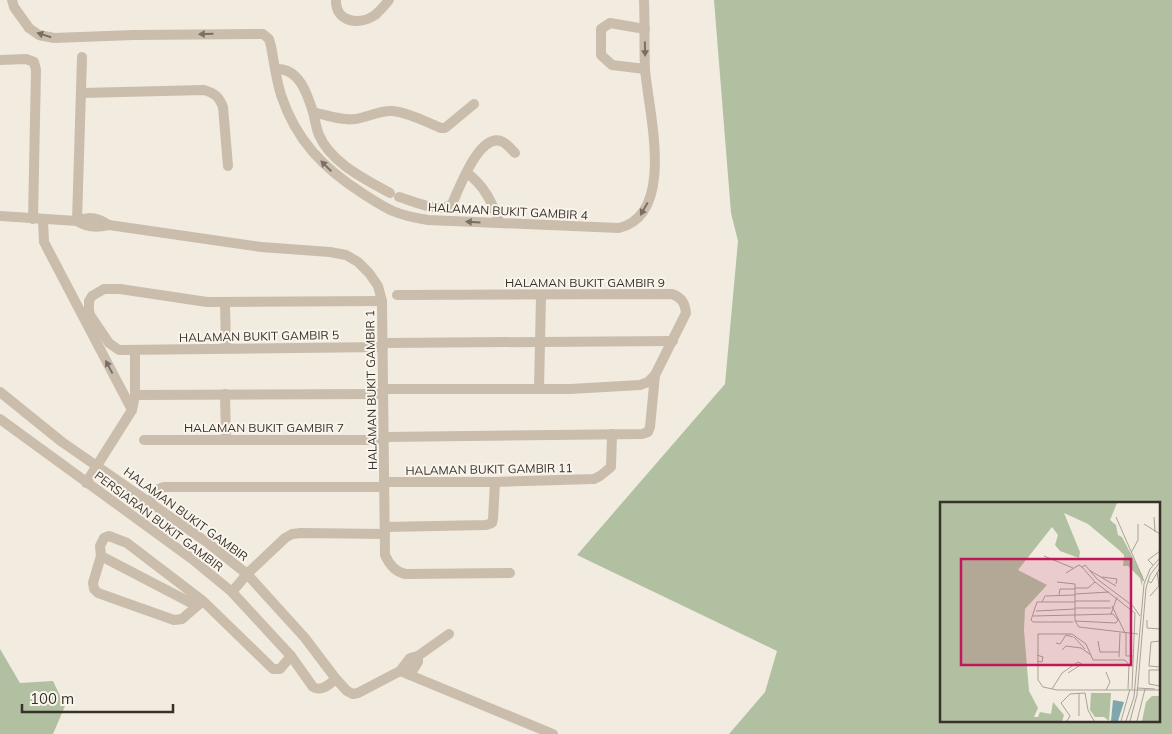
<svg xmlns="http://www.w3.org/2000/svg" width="1172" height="734" viewBox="0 0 1172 734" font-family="Mulish,sans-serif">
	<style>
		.green { fill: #b1c0a0; fill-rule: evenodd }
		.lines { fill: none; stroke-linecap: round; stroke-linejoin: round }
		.minor { stroke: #cabdac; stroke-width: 10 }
		.oneway { fill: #7a6f64 }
		.labels { text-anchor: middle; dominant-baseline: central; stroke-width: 4; stroke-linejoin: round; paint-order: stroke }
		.street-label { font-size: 12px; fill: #38302a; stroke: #f9f5ec }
		.inset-road { fill: none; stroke: #a8a197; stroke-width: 1 }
		.view { fill: #c2185b; fill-opacity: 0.15; stroke: #c2185b; stroke-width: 2.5 }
		.inset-edge { fill: none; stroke: #38302a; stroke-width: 2.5 }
	</style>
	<rect width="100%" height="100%" fill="#f2ece0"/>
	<g class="green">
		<path d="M 714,0 L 1172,0 L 1172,734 L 729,734 L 765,692 L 777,651 L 577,555 L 725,384 L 738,241 L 731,213 ZM 941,503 L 1158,503 L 1158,720 L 941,720 Z"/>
		<polygon points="0,649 20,683 53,681 65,706 53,734 0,734"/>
	</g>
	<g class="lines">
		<g class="minor">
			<path d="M 12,0 L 14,7 L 29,28 L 39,35 L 54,38 L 134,35 L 263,34 L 269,39 L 271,46 C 274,62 276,79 281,95 C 296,140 323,168 362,193 C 388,210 396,215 428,220 L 619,228 C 677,214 648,110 645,69 C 644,46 645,23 644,0"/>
			<path d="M 336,0 C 335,22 359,26 375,15 C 380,11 385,5 389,0"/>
			<polyline points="645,29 610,23 601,29 601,55 612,65 645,69"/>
			<polyline points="0,60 26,59 34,62 36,70 33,219"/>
			<path d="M 276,69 C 299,68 307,93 313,112 C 326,115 342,121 355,119 C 368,117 380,110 393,111 C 410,113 426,122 441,128 L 445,128 L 474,104"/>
			<path d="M 81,93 L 204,90 C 215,93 219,97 223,107 L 228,166"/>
			<path d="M 313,112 C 315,119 316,128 319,135 C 331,163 365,179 390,193"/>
			<path d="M 467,173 C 485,186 492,203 500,223"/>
			<path d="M 399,197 C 414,201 438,214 452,204 C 459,189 480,130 503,142 C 508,145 512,150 515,153"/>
			<path d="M 0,216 L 77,221 C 89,215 99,218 109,225"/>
			<polyline points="43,220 44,242 132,410"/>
			<path d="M 77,221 C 87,228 97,228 109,225 L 261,247 L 330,252 L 346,255 L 358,262 L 369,273 L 378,286 L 382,301 L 385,555 C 389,564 396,572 405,574 L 510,573"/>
			<polyline points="77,221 82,57"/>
			<polyline points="382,301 207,302 120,289 104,289 92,296 89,301 89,310 90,315 109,343 119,350 383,347"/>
			<polyline points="225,303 226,348"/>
			<polyline points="383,343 673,341"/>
			<path d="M 383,389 L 570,389 L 640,385 L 648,382 L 655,375 L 686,313 C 685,303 682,298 672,294 L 397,295"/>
			<polyline points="539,389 541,296"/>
			<polyline points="0,392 62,442 208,543 247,574 305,638 336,679 347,691 353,694 358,693 400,671 410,658 418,656 449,634"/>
			<polyline points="225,394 226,440"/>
			<polyline points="135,395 383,394"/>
			<path d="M 0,419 L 192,559 L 232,592 L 291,656 L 313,687 C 322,692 329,684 336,679"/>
			<polyline points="384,437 642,434 648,432 650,427 655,375"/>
			<polyline points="144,440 384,440"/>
			<polyline points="384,482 495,482 594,479 600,476 611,467 612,434"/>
			<polyline points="86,483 132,410 135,395 135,350"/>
			<polyline points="149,502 159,489 164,487 384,487"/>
			<polyline points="385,527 486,525 492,523 493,519 495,482"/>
			<polyline points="101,556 93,583 94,589 98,593 174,620 182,619 197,606"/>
			<polyline points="232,592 247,574 285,538 292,534 301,533 385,534"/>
			<polyline points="203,601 197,606 101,556 100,546 104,538 109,536 127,543 203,601 273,669 280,669 291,656"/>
			<polyline points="400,671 553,734"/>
			<polyline points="410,675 418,662 418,656"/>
		</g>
	</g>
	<defs><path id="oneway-solid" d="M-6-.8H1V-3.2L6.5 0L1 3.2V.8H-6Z" transform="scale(1.25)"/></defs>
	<g class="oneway">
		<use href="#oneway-solid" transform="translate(206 34) rotate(179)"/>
		<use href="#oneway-solid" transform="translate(44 35) rotate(-162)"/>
		<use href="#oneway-solid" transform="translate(645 49) rotate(89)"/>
		<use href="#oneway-solid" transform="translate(326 166) rotate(-135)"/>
		<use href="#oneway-solid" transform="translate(644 209) rotate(120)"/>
		<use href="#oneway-solid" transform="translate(473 222) rotate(-177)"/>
		<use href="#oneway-solid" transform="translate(109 367) rotate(-118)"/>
	</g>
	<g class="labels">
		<g class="street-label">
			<text transform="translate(508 211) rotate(3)">HALAMAN BUKIT GAMBIR 4</text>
			<text x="585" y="282">HALAMAN BUKIT GAMBIR 9</text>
			<text transform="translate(259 336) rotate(-1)">HALAMAN BUKIT GAMBIR 5</text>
			<text transform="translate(371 390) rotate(-91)">HALAMAN BUKIT GAMBIR 1</text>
			<text x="264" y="427">HALAMAN BUKIT GAMBIR 7</text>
			<text transform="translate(489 469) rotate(-1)">HALAMAN BUKIT GAMBIR 11</text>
			<text transform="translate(186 514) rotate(36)">HALAMAN BUKIT GAMBIR</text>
			<text transform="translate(159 521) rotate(37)">PERSIARAN BUKIT GAMBIR</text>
		</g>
	</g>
	<g transform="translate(940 502)">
		<rect width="220" height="220" fill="#f2ece0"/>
		<path d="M 0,1 L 177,1 L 170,18 L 176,23 L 178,33 L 182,35 L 203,75 L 202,84 L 200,76 L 188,64 L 183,64 L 184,53 L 179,48 L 148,22 L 124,11 L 140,50 L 139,56 L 120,49 L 115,43 L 118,33 L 112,25 L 78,68 L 107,83 L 85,107 L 84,128 L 89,189 L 98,206 L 94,215 L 98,215 L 100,210 L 111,212 L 113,200 L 124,213 L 122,219 L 0,219 ZM 151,191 L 171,191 L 169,219 L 164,215 L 155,215 L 150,208 ZM 212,194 L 220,194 L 220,219 L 202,219 L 206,200 Z" fill="#b1c0a0"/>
		<path d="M 173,198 L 184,200 L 178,219 L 171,219 Z" fill="#80a6ae"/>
		<path class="inset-road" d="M 176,15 L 204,79M 214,15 L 215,30M 204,22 L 220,32M 191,51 L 198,38 L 198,22M 104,54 L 133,66M 213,63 L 208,58 L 220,49M 142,65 L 155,80 L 195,111 L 192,187M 142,65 L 145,63 L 157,77 L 193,104 L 200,114M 149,68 L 176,84M 126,71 L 139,63 L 142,65M 162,75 L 177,77 L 176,82M 208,79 L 211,81 L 220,66M 117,80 L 135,82 L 135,119 L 139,125 L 198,132M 135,86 L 148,86 L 155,80M 135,92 L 169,90M 119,93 L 120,87 L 135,87M 210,94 L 219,84 L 217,70M 135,99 L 170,99M 102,100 L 105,94 L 135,93M 172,104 L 185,131M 135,106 L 171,106M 96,109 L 135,107M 171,112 L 177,95M 135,113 L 173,112 L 178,118 L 176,121 L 135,119M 93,114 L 135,113M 207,118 L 207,126 L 220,127M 133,120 L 93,120 L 91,118 L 97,100 L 135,100M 186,131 L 186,154 L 193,154M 134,135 L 145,147M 158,139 L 160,150 L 179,150M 220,139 L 211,140 L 209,164 L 220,165M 116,141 L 120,142 L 126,133 L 133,135M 122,148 L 126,144 L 141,146 L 151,153M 97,153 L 103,155 L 102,160 L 97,159M 179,155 L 180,131M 220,168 L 209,168 L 209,182 L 220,184M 166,170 L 170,180 L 166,188M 197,186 L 215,187M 112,187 L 122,171 L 138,160 L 142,162 L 128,171M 188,187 L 189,163 L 185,158 L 153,158 L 146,142 L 132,132 L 98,132 L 98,178 L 103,185 L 117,188 L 220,188M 139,191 L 139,214M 127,219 L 130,214 L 121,201 L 130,192 L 145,191 L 148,208 L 154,219M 181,219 L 190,187M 186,219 L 194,195 L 204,82 L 210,67 L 220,56M 190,219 L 197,193 L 206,86 L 210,73 L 220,60M 197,219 L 205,187"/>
		<path class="view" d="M 21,57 L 191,57 L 191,163 L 21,163 Z"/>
		<rect width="220" height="220" class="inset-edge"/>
	</g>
	<path d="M22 704v8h151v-8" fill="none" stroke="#38302a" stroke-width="2.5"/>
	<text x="30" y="704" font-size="15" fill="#38302a" stroke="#f9f5ec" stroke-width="4" paint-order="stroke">100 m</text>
</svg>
